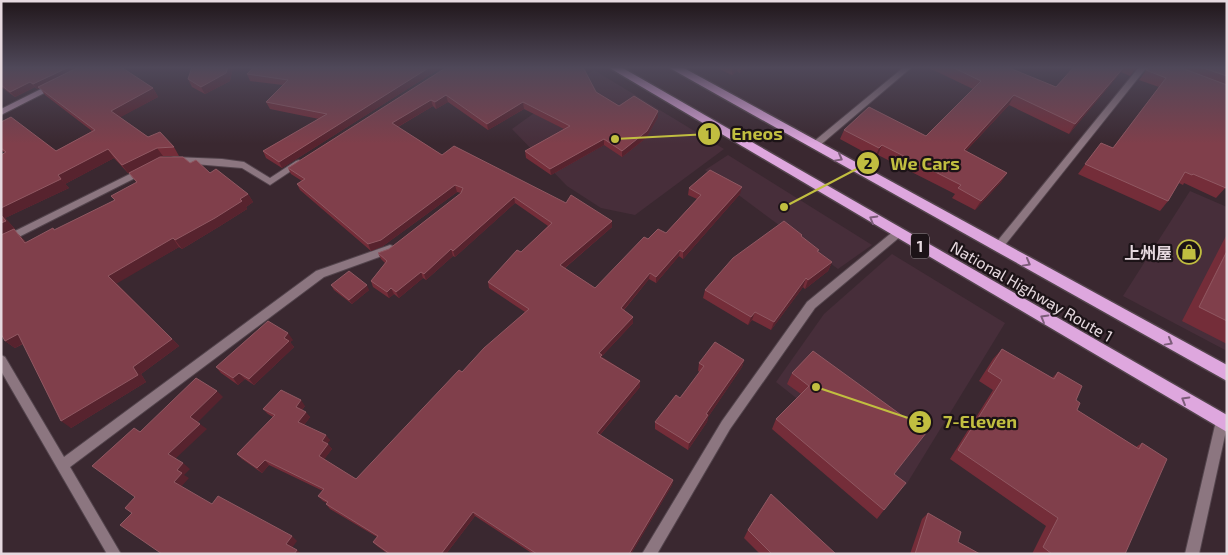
<svg xmlns="http://www.w3.org/2000/svg" width="1228" height="555" viewBox="0 0 1228 555" font-family="'Exo 2','Noto Sans JP',sans-serif">
	<style>
		.built { fill: #472e3a }
		.lines { fill: none; stroke-linecap: round; stroke-linejoin: round }
		.street-casing { stroke: #53444c; stroke-width: 2 }
		.secondary-casing { stroke: #53444c; stroke-width: 2 }
		.highway-casing { stroke: #53444c; stroke-width: 3 }
		.street { fill: #8c7680; fill-rule: evenodd }
		.secondary { fill: #a5859c; fill-rule: evenodd }
		.highway { fill: #dea7de; fill-rule: evenodd }
		.wall { fill: #742d39; fill-rule: evenodd }
		.shaded-wall { fill: #57232e }
		.building { fill: #803f4b; stroke: #905862 }
		.oneway { stroke: #7d5d7a }
		.labels { text-anchor: middle; dominant-baseline: central; stroke-width: 4.5; stroke-linejoin: round; paint-order: stroke }
		.shield { fill: #1c1317; stroke: #a99ea3; stroke-width: 1 }
		.shield-label { font-size: 15px; font-weight: bold; fill: #e6d9df }
		.poi-label { font-size: 16px; font-weight: bold; fill: #e6d9df; stroke: #1c1317; text-anchor: end }
		.street-label { font-size: 16px; fill: #e6d9df; stroke: #1c1317 }
		.leader { fill: none; stroke: #c1be40; stroke-width: 2 }
		.callout-dot { fill: #c1be40; stroke: #1c1317; stroke-width: 2 }
		.mark-label { font-size: 15px; text-anchor: middle; font-weight: bold; fill: #111 }
		.callout-label { font-size: 18px; text-anchor: middle; font-weight: bold; fill: #c1be40; stroke: #1c1317; stroke-width: 4.5; stroke-linejoin: round; paint-order: stroke }
	</style>
	<rect width="100%" height="100%" fill="#3a2830"/>
	<g class="built">
		<polygon points="594,70 724,149 635,215 601,208 567,186 512,129"/>
		<polygon points="728,155 872,245 838,269 705,170"/>
		<polygon points="1190,191 1227,207 1227,351 1123,296"/>
		<polygon points="892,254 1005,323 906,485 776,382 824,314"/>
	</g>
	<g class="lines">
		<g class="street-casing">
			<g id="street">
				<polygon points="904,67 912,67 818,147 812,147 812,143"/>
				<polygon points="1139,67 1147,67 1001,250 995,250 993,247 995,244"/>
				<polygon points="174,157 222,159 244,162 270,178 296,161 299,160 303,163 270,185 242,168 171,162 170,160 171,158"/>
				<polygon points="142,168 146,171 145,173 1,246 1,238"/>
				<polygon points="898,229 903,233 901,236 815,308 730,429 657,554 642,554 722,421 807,302 895,230"/>
				<polygon points="390,245 393,246 395,249 393,252 324,277 70,467 121,554 107,554 1,371 1,355 5,357 64,457 316,271"/>
				<polygon points="1222,416 1226,417 1227,426 1199,554 1185,554 1216,421 1218,417"/>
			</g>
		</g>
		<g class="secondary-casing">
			<polygon id="secondary" points="51,84 57,84 58,86 1,115 1,109"/>
		</g>
		<g class="highway-casing">
			<g id="highway">
				<polygon points="608,67 621,67 1227,415 1227,432"/>
				<polygon points="668,67 682,67 1227,365 1227,381"/>
			</g>
		</g>
		<use href="#street" class="street"/>
		<use href="#secondary" class="secondary"/>
		<use href="#highway" class="highway"/>
	</g>
	<g class="wall">
		<path d="M 1,67 L 153,88 L 158,97 L 120,117 L 148,137 L 174,147 L 179,156 L 163,156 L 161,157 L 190,163 L 248,194 L 253,202 L 246,207 L 247,209 L 220,226 L 182,249 L 179,247 L 116,283 L 179,346 L 141,374 L 146,382 L 71,428 L 23,344 L 15,348 L 5,341 L 5,153 L 1,150 L 1,122 L 56,151 L 92,131 L 45,95 L 40,88 L 37,89 L 35,87 L 15,97 L 1,87 ZM 114,158 L 128,173 L 129,173 L 137,183 L 115,200 L 55,230 L 26,242 L 14,230 L 15,229 L 5,218 L 69,188 L 65,184 Z"/>
		<polygon points="192,67 233,67 230,81 205,94 192,87 188,79"/>
		<polygon points="442,67 282,168 266,158 263,151 319,119 270,109 266,102 283,85 250,81 247,74"/>
		<polygon points="447,67 596,92 619,106 658,111 658,117 646,138 622,157 604,145 551,175 526,158 525,151 564,129 524,109 488,130 448,102 436,109 433,106 398,127 442,155 612,221 612,227 565,268 595,288 648,239 666,233 697,199 688,195 689,188 740,194 683,259 679,256 656,283 649,279 624,310 633,317 633,323 602,356 602,357 640,381 640,387 600,435 673,480 672,485 631,554 533,554 475,516 446,554 388,554 377,546 373,542 377,537 330,509 326,504 327,503 323,501 318,496 323,491 269,465 262,473 242,459 237,454 273,417 268,414 263,409 305,406 302,410 310,417 304,425 330,440 327,443 332,449 324,459 356,479 462,372 525,312 489,288 488,282 521,252 548,226 515,203 455,257 453,256 426,280 423,278 399,298 394,294 389,298 373,287 371,281 385,263 381,259 378,253 389,249 461,193 457,192 383,246 371,251 300,190 297,184 302,181 291,174 288,168"/>
		<polygon points="715,67 749,67 740,73 737,71 732,75"/>
		<polygon points="927,67 1007,67 1056,87 1074,67 1137,67 1130,76 1121,72 1069,134 1009,105 966,151 1007,173 1001,182 975,210 952,198 955,194 878,155 875,158 840,139 844,130 926,136 973,89"/>
		<polygon points="1148,67 1227,67 1227,186 1216,198 1184,183 1183,185 1179,183 1168,201 1160,211 1078,174 1101,143 1113,148 1159,87 1139,80 1148,68"/>
		<polygon points="1227,234 1227,344 1182,321"/>
		<polygon points="802,235 802,237 818,252 832,262 828,271 805,289 803,287 771,330 752,320 748,325 703,298 705,290"/>
		<polygon points="331,285 369,290 352,304 334,290"/>
		<polygon points="293,340 290,342 294,347 254,385 245,379 238,385 221,373 216,367"/>
		<polygon points="1002,349 1052,378 1058,372 1076,400 1077,410 1136,447 1142,443 1125,554 1032,554 1046,526 950,459 993,390 979,381 993,359"/>
		<polygon points="813,351 884,510 877,519 772,429 776,419 801,394 787,384 792,373"/>
		<polygon points="744,360 742,367 708,417 707,422 688,450 655,429 655,422 680,398 700,372 698,371 699,363"/>
		<polygon points="928,513 958,542 980,554 910,554 922,519"/>
		<polygon points="748,530 836,554 760,554 744,538"/>
	</g>
	<g class="shaded-wall">
		<polygon points="69,67 85,67 38,87 40,88 37,89 33,84"/>
		<polygon points="228,67 233,67 230,81 205,94 201,87"/>
		<polygon points="430,67 442,67 282,168 279,162"/>
		<polygon points="733,67 738,67 737,71 732,75"/>
		<polygon points="741,67 749,67 740,73"/>
		<polygon points="1124,67 1125,67 1121,72 1069,134 1075,124"/>
		<polygon points="30,82 35,87 15,97 10,92"/>
		<polygon points="153,88 158,97 117,119 111,111"/>
		<polygon points="446,95 448,102 436,109 435,102"/>
		<polygon points="1014,95 1009,105 958,159 964,150"/>
		<polygon points="431,100 433,106 394,129 392,123"/>
		<polygon points="523,102 524,109 488,130 487,124"/>
		<polygon points="658,111 658,117 646,138 622,157 622,151"/>
		<polygon points="604,139 604,145 551,175 550,169"/>
		<polygon points="882,145 878,155 875,158 879,148"/>
		<polygon points="157,148 163,156 128,173 122,165"/>
		<polygon points="108,149 114,158 65,184 58,175"/>
		<polygon points="1007,173 1001,182 975,210 981,201"/>
		<polygon points="61,179 69,188 5,218 15,229 14,230 22,238 34,251 1,236 1,208"/>
		<polygon points="455,185 457,192 383,246 371,251 368,244"/>
		<polygon points="742,187 740,194 683,259 683,252"/>
		<polygon points="248,194 253,202 246,207 247,209 220,226 182,249 175,240"/>
		<polygon points="514,197 515,203 455,257 453,251"/>
		<polygon points="612,221 612,227 561,271 560,265"/>
		<polygon points="173,238 179,247 116,284 108,276"/>
		<polygon points="451,249 453,256 426,280 424,274"/>
		<polygon points="680,250 679,256 656,283 656,277"/>
		<polygon points="832,262 828,271 805,289 808,280"/>
		<polygon points="421,272 423,278 399,298 396,292"/>
		<polygon points="650,273 649,279 620,314 621,308"/>
		<polygon points="806,278 803,287 771,330 774,322"/>
		<polygon points="367,285 369,290 352,304 349,300"/>
		<polygon points="391,288 394,294 389,298 387,292"/>
		<polygon points="755,312 752,320 748,325 751,317"/>
		<polygon points="633,317 633,323 602,356 602,361 599,353"/>
		<polygon points="288,333 293,340 290,342 294,347 254,385 249,379"/>
		<polygon points="18,334 27,341 15,348 5,341"/>
		<polygon points="172,339 179,346 141,374 146,382 71,428 61,421 133,367"/>
		<polygon points="744,360 742,367 708,417 707,422 688,450 689,443 706,414"/>
		<polygon points="239,373 245,379 238,385 233,378"/>
		<polygon points="640,381 640,387 597,438 597,433"/>
		<polygon points="217,391 223,397 197,423 190,417"/>
		<polygon points="301,400 305,406 300,412 296,407"/>
		<polygon points="306,412 310,417 302,428 298,422"/>
		<polygon points="200,424 207,429 175,459 168,454"/>
		<polygon points="326,435 330,440 326,446 322,441"/>
		<polygon points="328,444 332,449 323,461 319,456"/>
		<polygon points="265,460 269,465 262,473 257,468"/>
		<polygon points="183,463 190,469 184,475 189,478 181,487 174,482 177,470"/>
		<polygon points="673,480 672,485 631,554 629,554"/>
		<polygon points="473,512 475,516 446,554 441,554"/>
		<polygon points="292,536 297,541 292,548 286,544"/>
		<polygon points="297,550 302,554 294,554"/>
	</g>
	<g class="building">
		<polygon points="1,67 69,67 33,84 30,82 10,92 1,85"/>
		<polygon points="79,67 121,67 153,88 111,111 148,137 160,132 174,147 157,148 122,165 108,149 58,175 61,179 1,208 1,155 6,152 1,148 1,122 11,117 56,151 95,130 38,87"/>
		<polygon points="192,67 228,67 226,73 201,87 188,79"/>
		<polygon points="254,67 430,67 279,162 263,151 327,114 266,102 288,80 247,74"/>
		<polygon points="447,67 581,67 584,69 596,92 619,106 634,96 658,111 647,131 622,151 604,139 550,169 525,151 570,126 523,102 487,124 446,95 435,102 431,100 392,123 442,155 454,146 566,203 571,195 612,221 560,265 595,288 644,237 648,239 658,229 666,233 701,195 689,188 710,170 742,187 683,252 680,250 656,277 650,273 621,308 633,317 599,353 602,355 600,357 640,381 597,433 673,480 629,554 537,554 473,512 441,554 390,554 373,542 378,536 326,504 328,502 318,496 324,489 265,460 257,468 237,454 275,415 263,409 281,390 301,400 296,407 306,412 298,422 326,435 322,441 328,444 319,456 356,479 459,370 462,372 484,348 529,309 488,282 517,250 521,252 552,223 514,197 453,251 451,249 424,274 421,272 396,292 391,288 387,292 371,281 387,261 378,253 389,249 461,193 463,188 455,185 381,240 368,244 297,184 305,179 288,168"/>
		<polygon points="952,67 1007,67 1056,87 1074,67 1124,67 1075,124 1014,95 964,150 1007,173 981,201 958,188 961,185 882,145 879,148 844,130 869,107 926,136 981,81"/>
		<polygon points="1149,67 1179,67 1227,85 1227,186 1226,188 1193,174 1192,175 1185,172 1168,201 1085,164 1101,143 1113,148 1166,78 1146,70"/>
		<polygon points="1200,67 1227,67 1227,76"/>
		<polygon points="160,157 183,157 190,163 196,160 210,173 216,169 248,194 240,199 242,201 215,218 175,240 173,238 108,276 172,339 133,367 138,375 61,421 18,334 5,341 1,334 1,235 14,229 25,243 53,228 54,230 115,200 111,196 137,182 129,173"/>
		<polygon points="1,215 6,221 1,223"/>
		<polygon points="784,221 802,235 801,236 819,250 817,251 832,262 808,280 806,278 774,322 755,312 751,317 705,290 733,258"/>
		<polygon points="1227,251 1227,321 1199,307"/>
		<polygon points="349,271 367,285 349,300 331,285"/>
		<polygon points="268,321 288,333 284,338 289,341 249,379 239,373 233,378 216,367"/>
		<polygon points="715,342 744,360 706,414 708,415 689,443 655,422 676,395 680,398 704,366 699,363"/>
		<polygon points="1002,349 1054,379 1058,372 1082,386 1076,400 1080,403 1077,410 1139,449 1142,443 1167,459 1125,554 1052,554 1043,547 1058,518 958,450 1002,380 988,371"/>
		<polygon points="813,351 926,433 894,474 906,483 884,510 776,419 809,386 792,373"/>
		<polygon points="196,378 217,391 190,417 200,424 168,454 183,463 177,470 182,473 174,482 212,504 218,496 292,536 286,544 297,550 294,554 162,554 120,525 132,513 125,508 135,497 92,466 134,428 140,432"/>
		<polygon points="771,494 836,554 772,554 748,530"/>
		<polygon points="928,513 961,532 958,542 980,554 915,554"/>
	</g>
	<defs><path id="oneway-chevron" d="M-2-3.5L2.5 0L-2 3.5" fill="none" stroke-width="1.6" stroke-linecap="round" stroke-linejoin="round" transform="scale(1.25)"/></defs>
	<g class="oneway">
		<use href="#oneway-chevron" transform="translate(839 158) rotate(29)"/>
		<use href="#oneway-chevron" transform="translate(873 219) rotate(-150)"/>
		<use href="#oneway-chevron" transform="translate(1027 263) rotate(29)"/>
		<use href="#oneway-chevron" transform="translate(1044 318) rotate(-150)"/>
		<use href="#oneway-chevron" transform="translate(1169 342) rotate(29)"/>
		<use href="#oneway-chevron" transform="translate(1185 400) rotate(-150)"/>
	</g>
	<linearGradient id="sky" x2="0" y2="1"><stop stop-color="#20161a"/><stop offset="0.47" stop-color="#4f4859"/><stop offset="1" stop-color="#4f4859" stop-opacity="0"/></linearGradient>
	<rect width="1228" height="144" fill="url(#sky)"/>
	<defs>
		<g id="shop-ring" transform="scale(1.25)"><circle r="9.5" fill="#1c1317" stroke="#c1be40" stroke-width="1.5"/><path d="M-5-2.5h2.3a2.7 3.5 0 0 1 5.4 0H5L5.5 6h-11ZM-1.5-2.5h3a1.5 2.3 0 0 0-3 0Z" fill="#c1be40"/></g>
	</defs>
	<g fill-rule="evenodd">
		<use href="#shop-ring" x="1189" y="252"/>
	</g>
	<g class="labels">
		<rect class="shield" x="911" y="233.5" width="18" height="25" rx="4"/>
		<g class="shield-label">
			<text x="920" y="246">1</text>
		</g>
		<g class="poi-label">
			<text x="1172" y="252">上州屋</text>
		</g>
		<g class="street-label">
			<text transform="translate(1032 291) rotate(30)">National Highway Route 1</text>
		</g>
	</g>
	<path class="leader" d="M615 139L709 134M784 207L868 163M816 387L920 422"/>
	<g class="callout-dot">
		<circle cx="615" cy="139" r="5"/>
		<circle cx="784" cy="207" r="5"/>
		<circle cx="816" cy="387" r="5"/>
		<circle cx="709" cy="134" r="12"/>
		<circle cx="868" cy="163" r="12"/>
		<circle cx="920" cy="422" r="12"/>
	</g>
	<g class="mark-label">
		<text x="709" y="139">1</text>
		<text x="868" y="169">2</text>
		<text x="920" y="427">3</text>
	</g>
	<g class="callout-label">
		<text x="757" y="140">Eneos</text>
		<text x="925" y="170">We Cars</text>
		<text x="980" y="428">7-Eleven</text>
	</g>
	<rect width="1228" height="555" fill="none" stroke="#e6d9df" stroke-width="5"/>
</svg>
